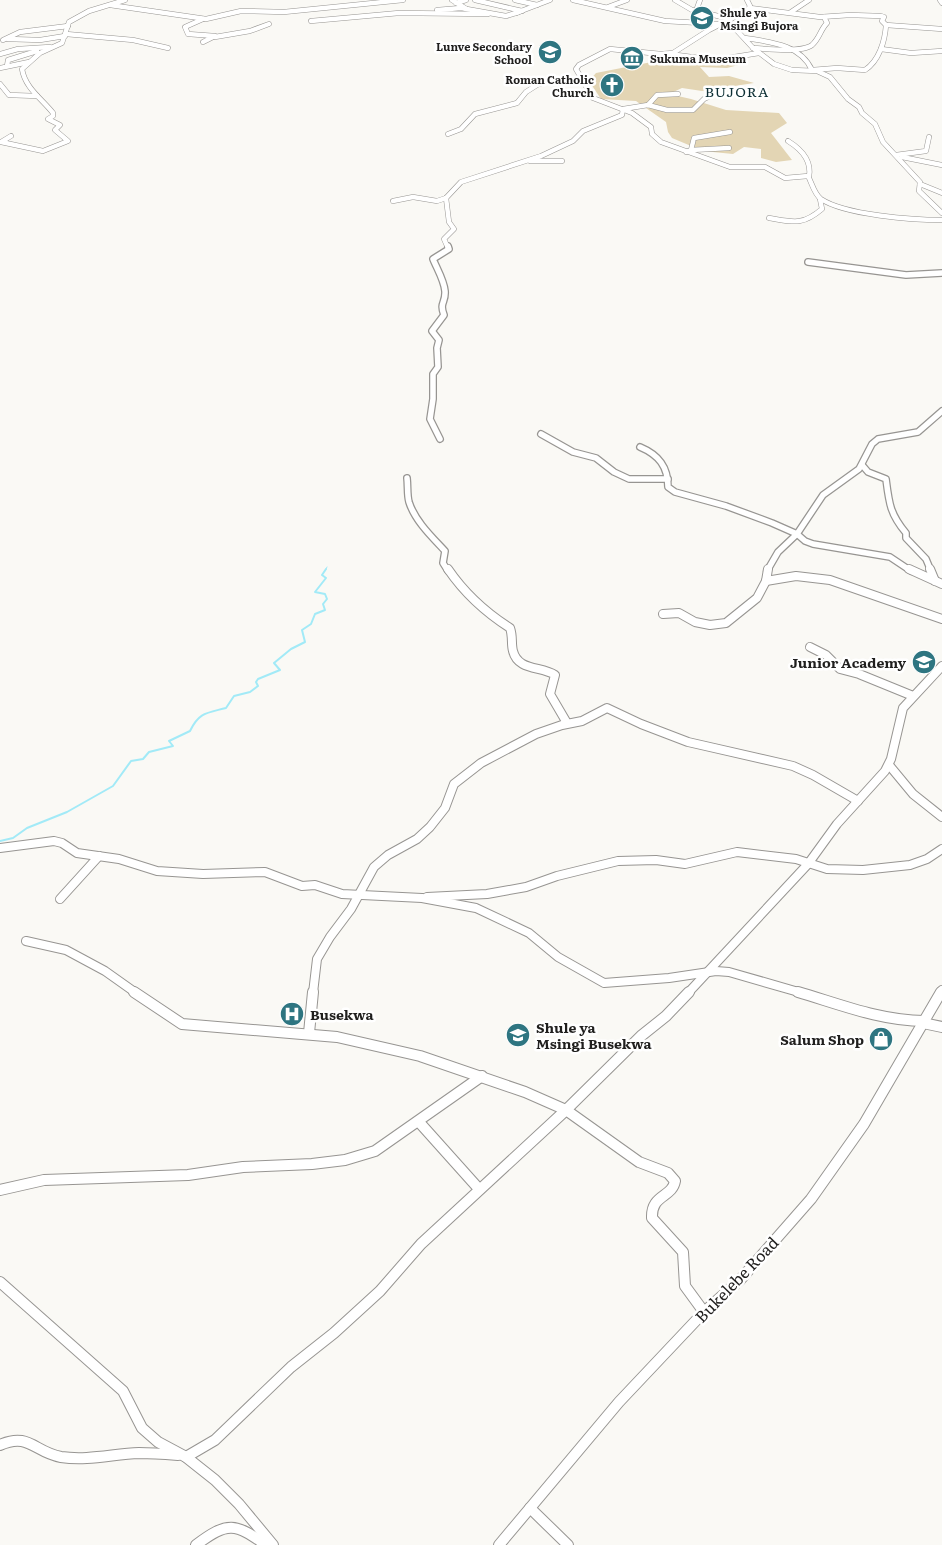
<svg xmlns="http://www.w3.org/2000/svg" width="942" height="1545" viewBox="0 0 942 1545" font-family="Literata,serif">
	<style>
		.green { fill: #e3d5b4 }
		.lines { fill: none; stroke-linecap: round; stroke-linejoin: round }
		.stream-far1 { stroke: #a2eaf7; stroke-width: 1 }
		.stream { stroke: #a2eaf7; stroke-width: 2 }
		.minor-far3-casing { stroke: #979592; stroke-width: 5.5 }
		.minor-far2-casing { stroke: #979592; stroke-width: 8 }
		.minor-far1-casing { stroke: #979592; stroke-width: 10 }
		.minor-casing { stroke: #979592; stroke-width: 12 }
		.minor-far3 { stroke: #fff; stroke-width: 4.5 }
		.minor-far2 { stroke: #fff; stroke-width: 5.5 }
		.minor-far1 { stroke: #fff; stroke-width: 8 }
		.minor { stroke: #fff; stroke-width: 10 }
		.labels { text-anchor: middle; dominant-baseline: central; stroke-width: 5; stroke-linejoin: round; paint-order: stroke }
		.far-poi-label { font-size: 11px; font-weight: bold; fill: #201f1e; stroke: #fff; text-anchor: start }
		.far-quarter-label { font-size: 14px; letter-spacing: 1px; fill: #0d2f35; stroke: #fff }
		.poi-label { font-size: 14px; font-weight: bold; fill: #201f1e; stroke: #fff; text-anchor: end }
		.near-street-label { font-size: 16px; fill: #201f1e; stroke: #fff }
	</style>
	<rect width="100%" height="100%" fill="#faf9f5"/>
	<polygon class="green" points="677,57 701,61 746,63 727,68 700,67 709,77 729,76 754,83 702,91 682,88 669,94 691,99 726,110 779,113 787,123 771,133 792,160 776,162 761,158 761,149 744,147 733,154 703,151 672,138 668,132 666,122 636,101 601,99 589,81 596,73"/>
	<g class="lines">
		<polyline class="stream-far1" points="325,571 327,567"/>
		<path class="stream" d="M 0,841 L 13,838 L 27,828 L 67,812 L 113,786 L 131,761 L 143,759 L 149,752 L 173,746 L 169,741 L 190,731 C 199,712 207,713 226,708 L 234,696 L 250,692 L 258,686 L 256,682 L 258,679 L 280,670 L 274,663 L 291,649 L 305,642 L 302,630 L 311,624 L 315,614 L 325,610 L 323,604 L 327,599 L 325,594 L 315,592 L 326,578 L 322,575 L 326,569"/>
		<g class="minor-far3-casing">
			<g id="minor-far3">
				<polyline points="452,0 465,8"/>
				<polyline points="475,0 522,11"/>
				<polyline points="515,0 537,5"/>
				<polyline points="573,0 665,21 719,24"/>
				<polyline points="675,0 692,10 731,19"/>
				<path d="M 747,0 L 750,6 L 748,10 L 709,30 L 673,53 L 661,54 L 610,49 L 579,65 L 576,69 L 593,98 L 632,113 L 651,127 L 652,134 L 661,142 L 730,167 L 765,167 L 785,178 L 808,176 C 812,183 814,194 821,199 C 845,215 913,220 942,220"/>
				<polyline points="940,0 942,3"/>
				<polyline points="456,3 466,0"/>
				<polyline points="110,5 206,19 241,11 284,12 403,0"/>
				<polyline points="608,7 627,0"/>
				<polyline points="437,10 461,8 506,16 519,12"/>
				<polyline points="696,11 700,0"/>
				<polyline points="791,12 809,0"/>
				<polyline points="516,13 550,0"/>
				<polyline points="203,19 185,27 188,34 215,36 203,42"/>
				<polyline points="311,21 399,13 488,14"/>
				<polyline points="728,21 753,48 774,64 792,70 817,71 830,77 848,99 859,107 862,113 875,124 883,142 920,182 919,191 942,213"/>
				<polyline points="886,25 942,29"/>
				<polyline points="66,34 133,40 168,48"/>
				<polyline points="215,37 250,31 269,24"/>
				<path d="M 745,38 C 770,42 800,44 812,70 L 837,68 L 865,70 C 879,61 885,41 886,25 L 882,21 L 884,17 L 881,16 L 850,15 L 820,17 L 750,8"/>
				<polyline points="8,39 40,40 65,36"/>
				<polyline points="3,40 20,32 68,26"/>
				<path d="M 753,48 C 766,49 802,53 812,45 C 820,38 820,30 827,23 L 824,17"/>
				<polyline points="881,49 911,53 942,51"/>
				<polyline points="0,54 18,49 50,47"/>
				<polyline points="669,54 715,60 759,53"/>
				<polyline points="7,66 8,60 37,51"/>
				<polyline points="0,68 29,62"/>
				<polyline points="0,84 9,95 37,96"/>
				<polyline points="648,105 657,95 678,94"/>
				<polyline points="448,134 461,129 475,114 517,103 526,92 537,85 552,80 582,82"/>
				<path d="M 11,136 L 1,142 L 43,151 L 68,141 L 55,130 L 60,125 L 48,119 L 53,116 L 53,113 C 42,99 25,88 22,69 L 40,53 L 62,43 L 69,22 L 89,11 L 125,0"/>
				<path d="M 788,141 C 801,149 812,161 809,177"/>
				<polyline points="691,150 729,148"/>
				<polyline points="686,152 691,150 694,138 730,132"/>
				<polyline points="896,155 926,151 929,137"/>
				<polyline points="902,157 942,165"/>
				<polyline points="530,161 562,161"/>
				<polyline points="920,184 942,193"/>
				<polyline points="393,201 413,197 437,201 446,198"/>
				<path d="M 769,218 C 793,222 802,226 822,209 L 820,199"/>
				<polyline points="448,248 444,239 454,229 449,222 446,198 461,182 541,156 573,141 583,131 622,115 623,109 648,105 667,110 693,110 704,99 714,94"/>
			</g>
		</g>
		<g class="minor-far2-casing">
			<g id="minor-far2">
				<polyline points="808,262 906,275 942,273"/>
				<polyline points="541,434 573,452 596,458 614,472 629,479 668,479"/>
				<path d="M 440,439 L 430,419 L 433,399 L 433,374 L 438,367 L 437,348 L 439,340 L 432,331 L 444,315 C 439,302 446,303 445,291 C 444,280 437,269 433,259 L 449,249 L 448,246"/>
				<path d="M 640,447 C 659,455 668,467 668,487 L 675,492 L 726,506 L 772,523 L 797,534 L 805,541 L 813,544 L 890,557 L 911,571"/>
				<path d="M 862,465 L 868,472 L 886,479 C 889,503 890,514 906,533 L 906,538 L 926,559 L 931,571"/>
				<path d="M 407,478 C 408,486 407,495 409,502 C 415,521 432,537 445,551 L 443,563 L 448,571"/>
				<polyline points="767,571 778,552 797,534 823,495 859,469 872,444 878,439 918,432 942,411"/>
			</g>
		</g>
		<g class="minor-far1-casing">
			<g id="minor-far1">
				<path d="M 448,569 C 465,594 485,612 510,628 C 513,636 511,644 513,651 C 518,671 541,666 555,675 L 550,694 L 567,723"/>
				<polyline points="909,569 942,584"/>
				<polyline points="930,569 935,581"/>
				<polyline points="766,581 796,576 830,580 942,619"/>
				<polyline points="663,614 679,613 695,622 710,625 726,623 757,598 766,581 768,569"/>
				<polyline points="810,647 826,655 840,669 859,674 913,696"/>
				<polyline points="889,765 913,794 942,817"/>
				<polyline points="0,848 54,841 62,843 77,853 119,859 157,871 203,874 265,872 302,886 315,885 342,894 422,898 476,908 529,933 558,957 604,983 669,978 716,971 729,972 802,993"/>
				<polyline points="427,897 487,894 526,887 557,876 618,861 656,860 685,864 737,852 796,859 827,869 863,870 910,865 927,859 942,849"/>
				<polyline points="60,899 99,856"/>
				<polyline points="26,941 66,950 105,971 136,993"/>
				<polyline points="313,993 317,959 330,937 351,909 374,867 388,855 417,839 430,827 445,808 454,784 481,763 536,734 562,725 582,721 607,708 641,724 688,742 793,766 813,775 858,801"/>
				<polyline points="688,993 808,864 837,824 885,771 891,759 903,708 942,666"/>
				<polyline points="940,993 942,990"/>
			</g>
		</g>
		<g class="minor-casing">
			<g id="minor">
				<path d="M 134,992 L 182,1024 L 337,1037 L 420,1056 L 525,1092 L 566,1110 L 639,1162 L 668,1173 L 675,1181 C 672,1198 651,1194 652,1218 L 683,1252 L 685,1286 L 704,1312"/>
				<path d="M 798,992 C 839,1004 881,1021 924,1021"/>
				<polyline points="923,1023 942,1027"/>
				<polyline points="309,1033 313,992"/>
				<polyline points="419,1122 479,1189"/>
				<polyline points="0,1190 44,1180 188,1175 243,1167 312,1164 345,1160 375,1151 482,1076"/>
				<polyline points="0,1282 123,1391 142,1428 158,1442 186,1457 215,1480 239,1504 273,1545"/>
				<path d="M 0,1445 C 29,1432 34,1452 61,1457 C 88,1461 113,1454 139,1453 C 152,1453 165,1454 178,1455"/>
				<polyline points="186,1457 215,1440 291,1367 334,1333 380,1291 421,1244 566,1110 641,1036 666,1016 689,992"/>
				<polyline points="530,1508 568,1545"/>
				<path d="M 196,1545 C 228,1521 235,1523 266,1545"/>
				<polyline points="499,1545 619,1402 704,1312 740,1280 811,1199 864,1124 941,992"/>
			</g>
		</g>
		<use href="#minor-far3" class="minor-far3"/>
		<use href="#minor-far2" class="minor-far2"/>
		<use href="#minor-far1" class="minor-far1"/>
		<use href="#minor" class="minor"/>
	</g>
	<defs>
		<g id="school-disc" transform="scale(1.25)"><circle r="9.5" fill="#2e7581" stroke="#fff"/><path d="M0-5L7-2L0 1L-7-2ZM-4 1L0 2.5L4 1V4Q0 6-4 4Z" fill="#fff"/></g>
		<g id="museum-disc" transform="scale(1.25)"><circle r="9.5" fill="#2e7581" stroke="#fff"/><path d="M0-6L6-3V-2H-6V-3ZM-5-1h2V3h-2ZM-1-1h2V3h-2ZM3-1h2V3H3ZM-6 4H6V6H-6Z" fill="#fff"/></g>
		<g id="church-disc" transform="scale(1.25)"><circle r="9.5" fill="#2e7581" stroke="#fff"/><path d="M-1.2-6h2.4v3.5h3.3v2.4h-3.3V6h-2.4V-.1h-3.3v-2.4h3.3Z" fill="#fff"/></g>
		<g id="hospital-disc" transform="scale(1.25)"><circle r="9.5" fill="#2e7581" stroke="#fff"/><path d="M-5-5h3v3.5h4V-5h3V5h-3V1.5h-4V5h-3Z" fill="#fff"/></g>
		<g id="shop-disc" transform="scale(1.25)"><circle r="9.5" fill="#2e7581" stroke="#fff"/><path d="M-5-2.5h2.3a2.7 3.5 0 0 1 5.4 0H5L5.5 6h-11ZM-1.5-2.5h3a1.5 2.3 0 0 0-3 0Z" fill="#fff"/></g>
	</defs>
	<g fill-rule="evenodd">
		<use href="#school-disc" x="702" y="18"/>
		<use href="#school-disc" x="550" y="52"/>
		<use href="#museum-disc" x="632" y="58"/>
		<use href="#church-disc" x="612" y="85"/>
		<use href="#school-disc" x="924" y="662"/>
		<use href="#hospital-disc" x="292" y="1014"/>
		<use href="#school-disc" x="518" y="1035"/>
		<use href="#shop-disc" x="881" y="1039"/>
	</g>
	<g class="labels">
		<g class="far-poi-label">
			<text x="720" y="12">Shule ya<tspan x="720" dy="13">Msingi Bujora</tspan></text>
			<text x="532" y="46" text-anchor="end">Lunve Secondary<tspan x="532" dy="13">School</tspan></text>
			<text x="650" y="58">Sukuma Museum</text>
			<text x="594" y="79" text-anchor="end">Roman Catholic<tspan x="594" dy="13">Church</tspan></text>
		</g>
		<g class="far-quarter-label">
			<text x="737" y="91">BUJORA</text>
		</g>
		<g class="poi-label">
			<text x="906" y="662">Junior Academy</text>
			<text x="310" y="1014" text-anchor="start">Busekwa</text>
			<text x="536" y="1027" text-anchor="start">Shule ya<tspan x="536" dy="16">Msingi Busekwa</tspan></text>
			<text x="864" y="1039">Salum Shop</text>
		</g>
		<g class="near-street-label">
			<text transform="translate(736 1279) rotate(-46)">Bukelebe Road</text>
		</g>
	</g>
</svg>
